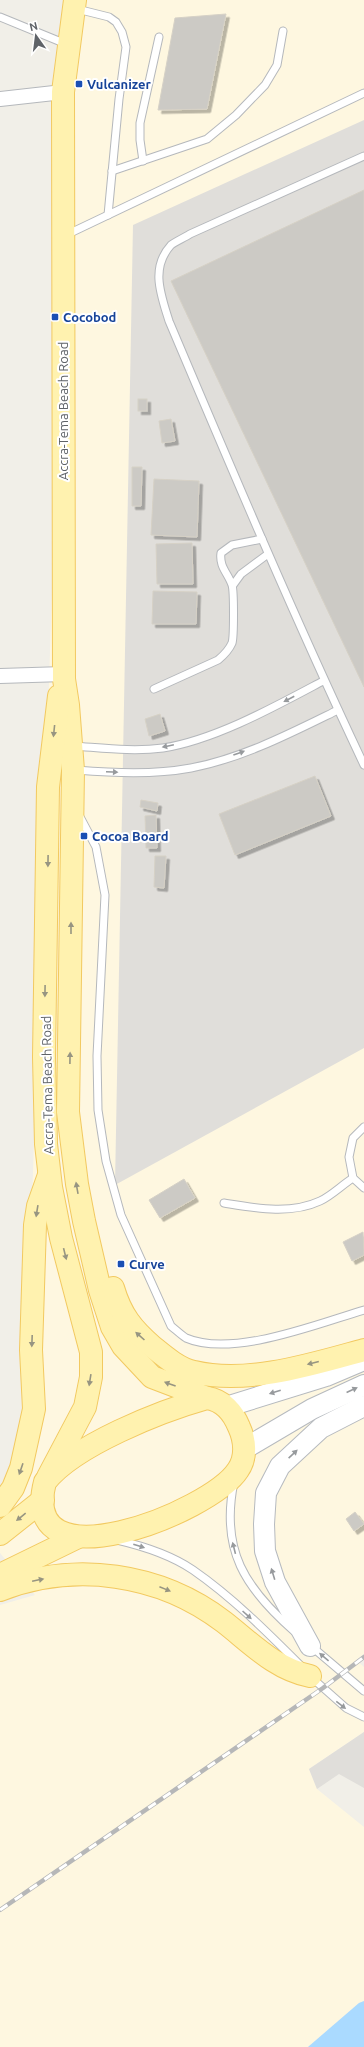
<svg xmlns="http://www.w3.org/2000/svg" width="364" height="2047" viewBox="0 0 364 2047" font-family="Ubuntu,sans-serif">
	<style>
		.commercial { fill: #fef7e0 }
		.industrial { fill: #e0deda }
		.water { fill: #aadaff }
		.building { fill: #cccac5; stroke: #d6d1c6; filter: url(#shadow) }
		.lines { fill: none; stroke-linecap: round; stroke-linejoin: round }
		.service-casing { stroke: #b5b8bc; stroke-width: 9 }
		.minor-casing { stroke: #b5b8bc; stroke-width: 16 }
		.secondary-casing { stroke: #b6babf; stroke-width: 22 }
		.primary-casing { stroke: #f2c960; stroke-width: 24 }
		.service { stroke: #fff; stroke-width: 7 }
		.minor { stroke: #fff; stroke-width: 14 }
		.secondary { stroke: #fff; stroke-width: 20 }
		.primary { stroke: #fff2af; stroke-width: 22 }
		.rail-casing { stroke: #b6b7b8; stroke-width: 4.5 }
		.rail { stroke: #fff; stroke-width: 3; stroke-dasharray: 9; stroke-linecap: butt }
		.oneway { fill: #979a9d }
		.oneway2 { fill: #979581 }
		.transit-dot { fill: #1a4fb4; stroke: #fff; stroke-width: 1.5 }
		.labels { text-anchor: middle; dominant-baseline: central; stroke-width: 4; stroke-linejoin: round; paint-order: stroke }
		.transit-label { font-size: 13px; font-weight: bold; fill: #164399; stroke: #fff; text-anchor: start }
		.street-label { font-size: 13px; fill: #5f6368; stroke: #fff }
	</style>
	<defs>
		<filter id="shadow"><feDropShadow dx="3.5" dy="3.5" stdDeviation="0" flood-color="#0004"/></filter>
	</defs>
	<rect width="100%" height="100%" fill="#f1efe8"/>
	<polygon class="commercial" points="79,0 364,0 364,1654 356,1660 364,1667 364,1732 309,1769 317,1789 364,1827 364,2001 359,2003 308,2047 0,2047 0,1605 35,1595 0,1553 0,1487 22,1442 26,1386 59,377 64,87"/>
	<g class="industrial">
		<polygon points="364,120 364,1048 115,1185 133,225"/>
		<polygon points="364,1732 364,1788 339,1774 317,1789 309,1769"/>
	</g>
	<polygon class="water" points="364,2001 364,2047 308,2047 359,2003"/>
	<g class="building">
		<polygon points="226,14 207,109 158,110 175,18"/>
		<polygon points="364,190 364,687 171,281"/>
		<rect x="138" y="399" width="9" height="12"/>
		<polygon points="171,419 175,441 162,443 159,421"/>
		<polygon points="132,467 142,467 141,506 132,506"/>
		<polygon points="154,479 199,481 197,537 151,535"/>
		<polygon points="192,543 193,584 157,584 156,544"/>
		<polygon points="153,591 197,592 196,624 152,624"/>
		<polygon points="160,714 165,731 149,736 145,719"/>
		<polygon points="315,776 331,816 235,855 219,814"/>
		<polygon points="141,800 158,803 157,811 140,807"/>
		<polygon points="156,815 157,848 146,848 145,816"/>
		<polygon points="155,856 166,856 164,888 154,887"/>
		<polygon points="184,1179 195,1198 160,1218 149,1200"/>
		<polygon points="363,1232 364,1255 352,1261 343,1242"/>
		<polygon points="355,1512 364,1524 354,1531 346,1519"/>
	</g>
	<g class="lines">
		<g class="service-casing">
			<g id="service">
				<polyline points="77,9 109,17 116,22 122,32 126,47 119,99 108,215"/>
				<polyline points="0,17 66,44"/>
				<path d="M 364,156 L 190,234 C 184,238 176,241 171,245 C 150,268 161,295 169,321 C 232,470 295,619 364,765"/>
				<polyline points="143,161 140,140 140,123 159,37"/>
				<polyline points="112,171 207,139 236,115 265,85 277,65 283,31"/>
				<polyline points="66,235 364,93"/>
				<polyline points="233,585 241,574 268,554"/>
				<path d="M 154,689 L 218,660 C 224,655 229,650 232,643 C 234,637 234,591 232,585 C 228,573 219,567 221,553 L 232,545 L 262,539"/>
				<path d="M 74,746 C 103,748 133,752 163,748 C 215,740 276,706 323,681"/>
				<path d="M 76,770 C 114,773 153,775 191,768 C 243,758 291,733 338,710"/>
				<path d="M 79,815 L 96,847 L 105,895 L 97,1056 L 98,1110 L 106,1161 L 121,1215 L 171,1326 C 176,1330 181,1335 186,1338 C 232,1358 317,1324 364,1310"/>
				<polyline points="364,1127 353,1138 349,1157 353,1178 364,1188"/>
				<path d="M 224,1203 C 255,1208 290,1215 320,1201 C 331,1196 342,1185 353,1178"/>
				<path d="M 234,1482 C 220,1550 245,1588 294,1631"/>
				<path d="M 117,1540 C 143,1546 171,1555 193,1570 C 232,1597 267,1632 300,1665"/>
				<polyline points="311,1646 364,1691"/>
				<polyline points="311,1677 346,1708 364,1717"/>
			</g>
		</g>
		<g class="minor-casing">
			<g id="minor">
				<polyline points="0,99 63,92"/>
				<polyline points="0,676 64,674"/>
			</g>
		</g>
		<g class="secondary-casing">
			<g id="secondary">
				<polyline points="226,1407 326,1376 364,1360"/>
				<polyline points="244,1449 312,1409 364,1385"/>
				<polyline points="310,1646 275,1582 265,1551 264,1524 266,1493 280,1466 321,1428 364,1406"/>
			</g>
		</g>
		<g class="primary-casing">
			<g id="primary">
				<polyline points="75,0 63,92 64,679 68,705 73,770 68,1112 77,1184 84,1221 100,1290 112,1327 123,1346 152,1377 207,1398"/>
				<path d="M 113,1288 C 121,1315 132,1329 153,1347 C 164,1356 179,1369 194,1372 C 247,1385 313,1364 364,1350"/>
				<path d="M 207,1398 C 222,1400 233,1412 239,1427 C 245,1440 247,1457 238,1470 C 210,1513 17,1589 45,1482 C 74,1445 161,1411 207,1398 Z"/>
				<polyline points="48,1477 85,1407 91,1377 91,1352 61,1238 51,1187 46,1144 44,1057 48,787 59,696"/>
				<polyline points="0,1506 13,1488 21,1468 34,1409 31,1350 35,1225 38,1206 49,1175"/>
				<polyline points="0,1534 43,1500"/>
				<polyline points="0,1575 78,1537"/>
				<path d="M 0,1590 C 75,1561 160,1573 224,1622 C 251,1643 275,1669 310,1676"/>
			</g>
		</g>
		<use href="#service" class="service"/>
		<use href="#minor" class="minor"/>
		<use href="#secondary" class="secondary"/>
		<use href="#primary" class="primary"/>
		<g class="rail-casing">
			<polyline id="rail" points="0,1910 323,1688 364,1657"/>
		</g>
		<use href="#rail" class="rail"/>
	</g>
	<defs><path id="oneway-solid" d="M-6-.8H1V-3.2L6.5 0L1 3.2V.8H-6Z"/></defs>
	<g class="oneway">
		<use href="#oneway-solid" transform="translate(289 699) rotate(152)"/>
		<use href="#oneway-solid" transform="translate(168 746) rotate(168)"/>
		<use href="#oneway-solid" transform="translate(239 753) rotate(-20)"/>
		<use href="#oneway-solid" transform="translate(112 772) rotate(3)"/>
		<use href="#oneway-solid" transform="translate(352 1390) rotate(-25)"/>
		<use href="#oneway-solid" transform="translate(275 1392) rotate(163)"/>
		<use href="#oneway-solid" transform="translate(293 1454) rotate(-43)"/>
		<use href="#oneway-solid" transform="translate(139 1546) rotate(18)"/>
		<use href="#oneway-solid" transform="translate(234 1548) rotate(-104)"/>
		<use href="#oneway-solid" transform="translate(273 1574) rotate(-107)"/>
		<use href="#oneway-solid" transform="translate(247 1615) rotate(42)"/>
		<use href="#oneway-solid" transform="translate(324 1657) rotate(-140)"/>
		<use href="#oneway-solid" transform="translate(341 1705) rotate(38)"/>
	</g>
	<g class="oneway2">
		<use href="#oneway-solid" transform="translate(54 731) rotate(96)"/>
		<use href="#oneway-solid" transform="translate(48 861) rotate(91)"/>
		<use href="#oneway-solid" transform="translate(71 928) rotate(-90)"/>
		<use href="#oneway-solid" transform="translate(45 991) rotate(91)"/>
		<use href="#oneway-solid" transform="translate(70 1058) rotate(-89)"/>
		<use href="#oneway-solid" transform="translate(77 1188) rotate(-100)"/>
		<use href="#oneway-solid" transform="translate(37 1211) rotate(99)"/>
		<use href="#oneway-solid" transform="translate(65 1254) rotate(76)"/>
		<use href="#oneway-solid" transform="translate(140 1336) rotate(-138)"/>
		<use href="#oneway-solid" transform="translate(32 1341) rotate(92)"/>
		<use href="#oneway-solid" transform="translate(313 1363) rotate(166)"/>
		<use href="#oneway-solid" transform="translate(90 1380) rotate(99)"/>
		<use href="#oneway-solid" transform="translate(170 1384) rotate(-160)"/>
		<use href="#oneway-solid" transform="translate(21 1469) rotate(109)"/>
		<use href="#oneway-solid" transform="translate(21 1517) rotate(141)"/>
		<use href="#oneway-solid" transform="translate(38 1580) rotate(-12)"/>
		<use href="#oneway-solid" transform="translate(165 1589) rotate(22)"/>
	</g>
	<g class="transit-dot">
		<rect x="75" y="80" width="8" height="8" rx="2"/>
		<rect x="51" y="313" width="8" height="8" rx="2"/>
		<rect x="80" y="832" width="8" height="8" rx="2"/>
		<rect x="117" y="1260" width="8" height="8" rx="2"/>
	</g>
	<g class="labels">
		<g class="transit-label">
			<text x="87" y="84">Vulcanizer</text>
			<text x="63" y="317">Cocobod</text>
			<text x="92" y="836">Cocoa Board</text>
			<text x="129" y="1264">Curve</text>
		</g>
		<g class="street-label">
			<text transform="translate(63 411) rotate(-90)">Accra-Tema Beach Road</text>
			<text transform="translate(47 1085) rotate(-91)">Accra-Tema Beach Road</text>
		</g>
	</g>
	<g transform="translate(36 36) rotate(346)" stroke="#ffffff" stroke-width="3" paint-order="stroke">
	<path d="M0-3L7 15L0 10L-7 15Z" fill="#5f6368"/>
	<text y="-6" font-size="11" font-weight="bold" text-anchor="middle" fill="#5f6368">N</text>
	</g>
</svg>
